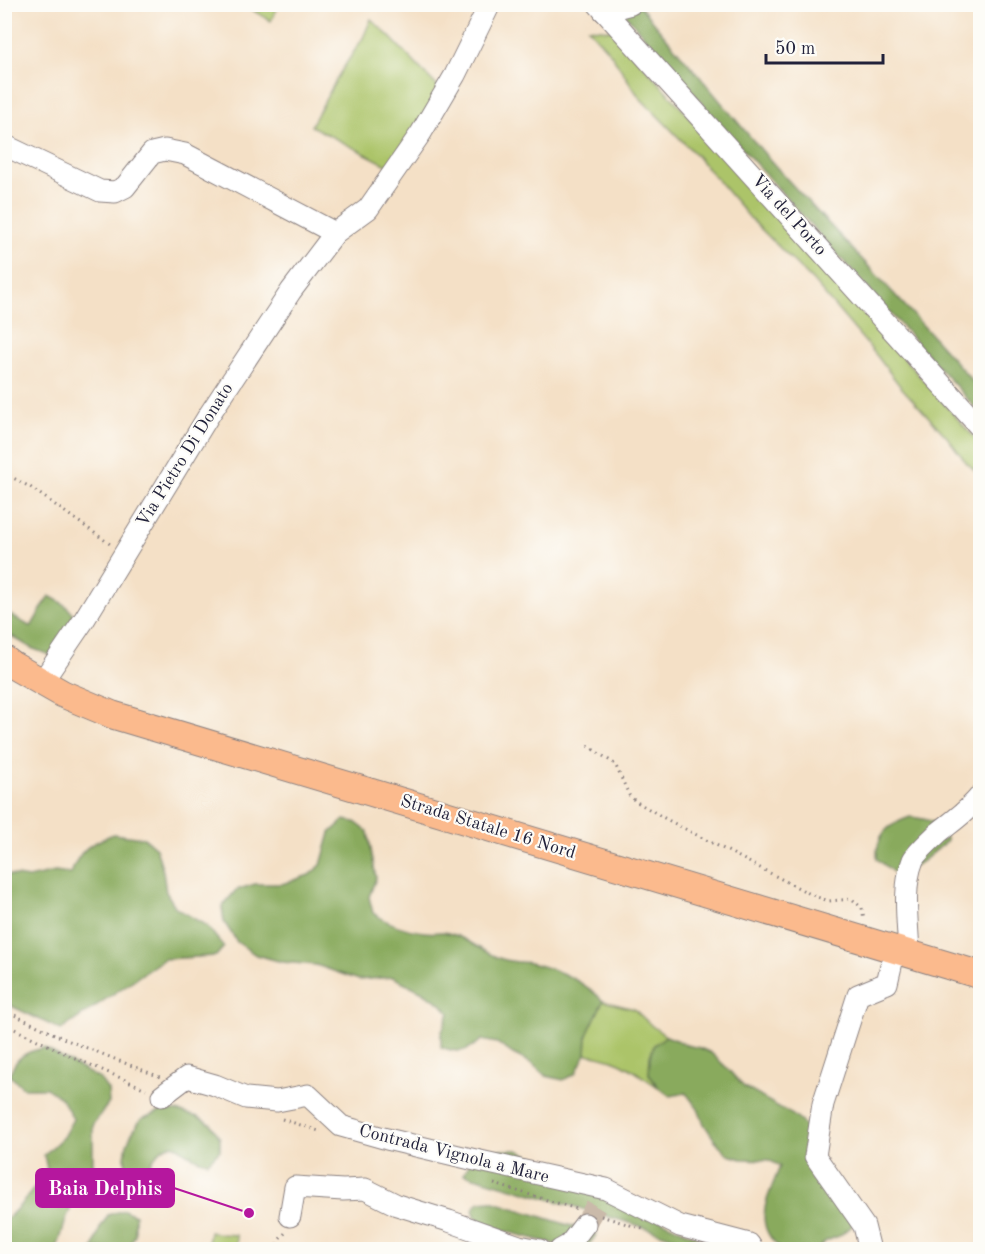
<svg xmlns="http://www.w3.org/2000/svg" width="985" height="1254" viewBox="0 0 985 1254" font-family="'Old Standard TT',serif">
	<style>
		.green { fill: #acc469; stroke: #677352; stroke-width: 1.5 }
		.forest { fill: #89aa5d; stroke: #56664c; stroke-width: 1.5 }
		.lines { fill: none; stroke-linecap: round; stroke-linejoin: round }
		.minor-tunnel { stroke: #cabaaa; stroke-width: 21; stroke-dasharray: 21 10; stroke-linecap: butt }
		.minor-casing { stroke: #8b8180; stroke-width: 23 }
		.major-casing { stroke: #8b8180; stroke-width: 29 }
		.path { stroke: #8b8180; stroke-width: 3; stroke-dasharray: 1.5 4.5; stroke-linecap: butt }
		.minor { stroke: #fff; stroke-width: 21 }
		.major { stroke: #fbba8d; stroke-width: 27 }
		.labels { text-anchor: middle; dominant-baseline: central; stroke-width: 4.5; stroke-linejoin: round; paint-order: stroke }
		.street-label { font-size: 18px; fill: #22223b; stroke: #fdfcf7 }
		.leader { fill: none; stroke: #b5179e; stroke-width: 2 }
		.callout-dot { fill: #b5179e; stroke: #fdfcf7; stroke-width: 2 }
		.callout { fill: #b5179e; stroke: #b5179e; stroke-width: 2 }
		.callout-label { font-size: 20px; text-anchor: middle; font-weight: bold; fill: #fff }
	</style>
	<rect width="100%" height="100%" fill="#fdfcf7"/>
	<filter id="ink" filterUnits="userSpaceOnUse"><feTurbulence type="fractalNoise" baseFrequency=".0167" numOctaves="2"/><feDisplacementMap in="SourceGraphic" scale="12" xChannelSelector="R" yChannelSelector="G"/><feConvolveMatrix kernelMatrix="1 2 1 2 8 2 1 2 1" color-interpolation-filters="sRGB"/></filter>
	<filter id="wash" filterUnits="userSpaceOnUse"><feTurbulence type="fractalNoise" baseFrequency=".008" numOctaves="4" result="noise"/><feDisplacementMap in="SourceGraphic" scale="24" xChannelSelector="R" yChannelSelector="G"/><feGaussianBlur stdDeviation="1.35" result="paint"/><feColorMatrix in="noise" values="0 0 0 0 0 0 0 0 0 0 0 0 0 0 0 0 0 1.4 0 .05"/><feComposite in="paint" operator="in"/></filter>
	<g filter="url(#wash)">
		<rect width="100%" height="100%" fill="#f4e0c6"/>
		<g class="green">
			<polygon points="242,4 279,4 279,5 271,21"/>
			<polygon points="371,19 390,37 442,91 389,166 311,126 340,73 363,38"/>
			<polygon points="588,28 612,30 980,444 980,475 966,462 947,437 900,386 877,356 813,281 750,218 697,156 639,97 611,54"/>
			<path d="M 603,1001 L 634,1009 L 652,1026 L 666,1036 L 654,1045 L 649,1074 L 658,1087 C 648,1081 641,1075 631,1069 C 617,1060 602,1056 586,1054 L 587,1035 Z"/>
			<polygon points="210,1232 221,1234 236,1235 237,1240 233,1249 207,1249"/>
		</g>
		<g class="forest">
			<path d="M 639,5 C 657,27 676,49 695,71 C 729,111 762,153 799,192 C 860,257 922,322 980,390 L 980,413 L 721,125 L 624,13 Z"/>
			<path d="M 49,596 C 63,603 70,607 78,622 L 50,655 L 31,648 L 5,632 L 4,611 L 31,627 Z"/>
			<path d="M 910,817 C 930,819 940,821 947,841 C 930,855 916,871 893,872 L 877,859 C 876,834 887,825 910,817 Z"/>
			<path d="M 344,820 L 355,822 L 368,832 L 376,878 L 369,897 L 373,913 C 389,924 405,930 424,932 C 431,933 437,932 443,932 C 465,935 482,953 502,959 C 511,962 521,962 530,963 C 557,969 584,981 603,1001 L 587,1035 L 586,1054 L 575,1074 L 563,1080 L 546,1076 L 531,1063 L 513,1054 L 497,1043 L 482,1040 C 466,1052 460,1054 441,1047 L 441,1034 L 449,1013 L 440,1003 L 423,992 L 393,977 L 359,980 L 316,965 L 282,962 L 256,955 L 237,942 L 224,922 L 222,907 L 236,890 L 255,884 L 282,884 L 309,875 L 321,865 L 330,833 Z"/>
			<path d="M 113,834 L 144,838 L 156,848 L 163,871 L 166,892 L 176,908 L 207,926 L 224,947 L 216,956 L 164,959 L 61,1030 L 5,1003 L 5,874 L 28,878 L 55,872 L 71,874 C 80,848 89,845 113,834 Z"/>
			<path d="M 666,1036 L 674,1039 L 686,1045 L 700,1048 L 711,1053 L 726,1067 L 744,1087 L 793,1115 L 806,1126 L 811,1140 L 855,1219 L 851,1227 L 839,1236 L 826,1241 L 818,1249 L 781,1249 C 750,1223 769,1197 780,1166 L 769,1160 L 742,1159 L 728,1155 L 714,1139 L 704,1124 L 698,1109 L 686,1093 L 670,1096 L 658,1087 L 649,1074 L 650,1056 L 654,1045 Z"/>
			<path d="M 44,1048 L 100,1079 L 108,1090 L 109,1103 L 93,1124 L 93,1165 L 80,1187 L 66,1219 L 60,1240 L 56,1249 L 5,1249 L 5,1220 C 22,1206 35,1188 47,1169 L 44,1155 L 63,1137 L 73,1119 L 62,1099 L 46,1088 L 24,1088 L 9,1075 C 17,1056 25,1052 44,1048 Z"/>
			<path d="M 161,1111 L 177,1111 L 198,1117 L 211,1124 L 220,1138 L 220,1150 L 208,1162 C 194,1160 189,1154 178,1147 C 163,1139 154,1160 146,1169 C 144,1173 139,1176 135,1178 L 126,1171 L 125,1157 L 127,1144 L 132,1133 L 141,1119 Z"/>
			<polygon points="502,1150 518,1150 537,1159 556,1172 708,1242 699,1246 637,1225 464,1174 474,1154 483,1151"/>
			<polygon points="491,1201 597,1234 588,1246 574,1249 508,1232 490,1229 475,1216 473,1209 479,1202"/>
			<polygon points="124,1210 135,1215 135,1235 127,1249 93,1249 100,1228 108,1215"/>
		</g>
	</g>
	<g filter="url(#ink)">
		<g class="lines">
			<polyline class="minor-tunnel" points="585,1224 606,1189"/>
			<g class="minor-casing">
				<g id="minor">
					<polyline points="598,4 980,427"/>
					<polyline points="604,11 631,4"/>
					<polyline points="4,145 100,191 115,192 125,187 152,153 165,150 185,154 335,233"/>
					<polyline points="42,682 84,620 209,415 291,291 335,233 368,209 421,133 455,75 490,4"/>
					<path d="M 909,953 C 908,925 902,887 913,860 C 916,853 932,839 938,833 C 953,821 968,811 980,796"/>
					<polyline points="162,1096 187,1077 215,1085 246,1098 277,1101 308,1095 341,1126 387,1139 471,1159 606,1189 680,1226 749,1244 753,1250"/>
					<polyline points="290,1216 295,1187 343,1190 365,1189 397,1205 449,1221 519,1246 540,1250"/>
					<polyline points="560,1250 569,1245 585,1224"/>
					<polyline points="870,1250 864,1226 815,1156 823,1104 858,995 887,983 895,949"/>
				</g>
			</g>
			<g class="major-casing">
				<polyline id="major" points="4,659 12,665 63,694 113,715 980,975"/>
			</g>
			<g class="path">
				<polyline points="4,473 30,487 110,544"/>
				<polyline points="588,746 615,764 629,795 635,801 666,819 814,896 829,901 852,899 862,908 864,919"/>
				<polyline points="4,1010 67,1040 160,1077"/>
				<polyline points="4,1024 77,1059 146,1089"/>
				<polyline points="282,1119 319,1131"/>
				<polyline points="494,1184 577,1209"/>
				<polyline points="601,1216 643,1229"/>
				<polyline points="276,1250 279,1240 286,1232"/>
			</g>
			<use href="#minor" class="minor"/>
			<use href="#major" class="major"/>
		</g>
	</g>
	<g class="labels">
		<g class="street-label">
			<text transform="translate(789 215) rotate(48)">Via del Porto</text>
			<text transform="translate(185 455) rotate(-58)">Via Pietro Di Donato</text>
			<text transform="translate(488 827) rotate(17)">Strada Statale 16 Nord</text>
			<text transform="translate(454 1154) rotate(14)">Contrada Vignola a Mare</text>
		</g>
	</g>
	<path class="leader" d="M249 1213L174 1188"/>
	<circle class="callout-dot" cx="249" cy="1213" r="6"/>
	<rect class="callout" x="36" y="1169" width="138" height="38" rx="6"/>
	<g class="callout-label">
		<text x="105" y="1195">Baia Delphis</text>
	</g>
	<rect width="985" height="1254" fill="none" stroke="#fdfcf7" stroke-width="24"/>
	<path d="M766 54v9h117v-9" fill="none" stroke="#22223b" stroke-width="3"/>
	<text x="775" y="54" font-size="18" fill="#22223b" stroke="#fdfcf7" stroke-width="4.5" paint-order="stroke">50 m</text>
</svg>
